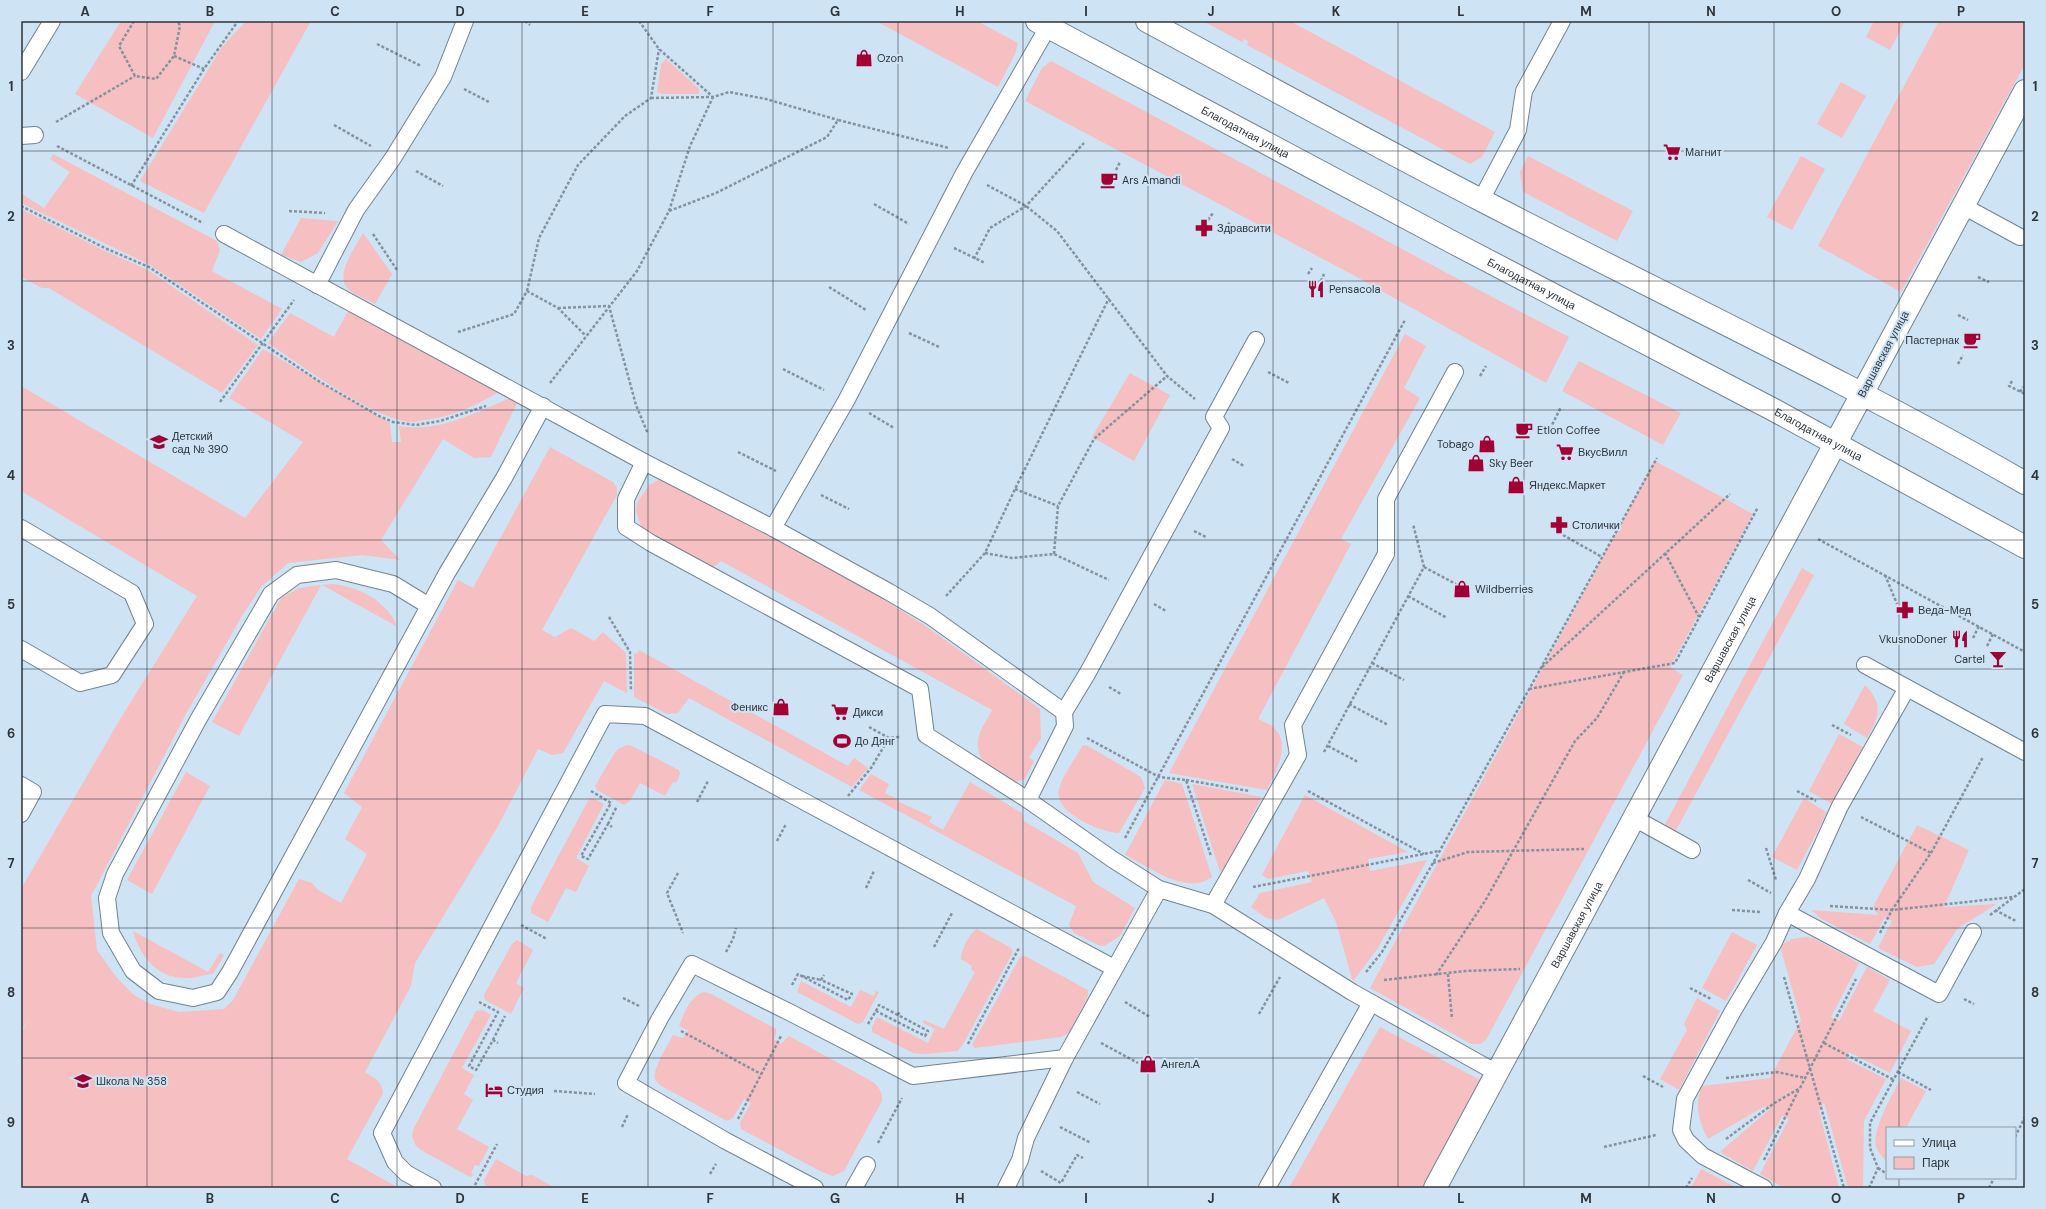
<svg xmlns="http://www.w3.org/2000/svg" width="2046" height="1209" viewBox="0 0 2046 1209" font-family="'DM Sans',sans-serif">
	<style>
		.green { fill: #f6bfc2 }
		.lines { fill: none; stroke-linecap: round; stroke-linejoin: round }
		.lane-casing { stroke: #718392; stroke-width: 18 }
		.street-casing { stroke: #718392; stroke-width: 24 }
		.secondary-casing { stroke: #718392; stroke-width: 24 }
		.primary-casing { stroke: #718392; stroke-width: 24 }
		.path { stroke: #84929e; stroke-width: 2.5; stroke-dasharray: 3 2; stroke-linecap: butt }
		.lane { stroke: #fff; stroke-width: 16 }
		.street { stroke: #fff; stroke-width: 22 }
		.secondary { stroke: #fff; stroke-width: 22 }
		.primary { stroke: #fff; stroke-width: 22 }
		.grid { fill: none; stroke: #2d343b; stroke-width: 1; stroke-opacity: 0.55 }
		.labels { text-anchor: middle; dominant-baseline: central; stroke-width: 4; stroke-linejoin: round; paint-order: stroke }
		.poi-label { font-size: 11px; fill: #2d343b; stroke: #cee3f3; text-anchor: start }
		.street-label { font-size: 11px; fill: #2d343b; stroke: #cee3f3 }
		.neatline { fill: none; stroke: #2d343b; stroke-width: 1.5 }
		.grid-label { font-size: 13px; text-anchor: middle; font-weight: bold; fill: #2d343b }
	</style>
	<rect width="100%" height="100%" fill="#cee3f3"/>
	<g class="green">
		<polygon points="121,21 215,21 153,138 75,94"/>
		<polygon points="246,21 311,21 204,213 140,181 222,47"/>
		<polygon points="876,21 977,21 1018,43 1015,54 998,87"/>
		<polygon points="1203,21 1290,21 1495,132 1482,157 1470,164 1247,45 1248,41 1244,39 1242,42"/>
		<polygon points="1874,21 1905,21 1890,50 1866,37"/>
		<polygon points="1939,21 2025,21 2025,64 1901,292 1818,246"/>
		<polygon points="666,59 699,89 699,94 662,94 657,92 661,64"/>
		<polygon points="1051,61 1473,287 1569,337 1546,383 1353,275 1025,101 1042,68"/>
		<polygon points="1841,82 1866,96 1842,138 1817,124"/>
		<polygon points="53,154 217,241 220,250 212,271 282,309 261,339 150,265 21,203 22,194 44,208 70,172 50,159"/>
		<polygon points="1528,156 1633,211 1617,241 1523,192 1520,172"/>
		<polygon points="1801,156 1825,169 1792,230 1767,217"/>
		<polygon points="21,209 103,250 148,270 258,345 222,393 49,288 42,288 21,277"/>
		<polygon points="301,218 338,221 318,253 301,262 281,255"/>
		<path d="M 363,233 L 392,274 L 375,304 C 367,300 355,295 348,289 C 334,276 356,246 363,233 Z"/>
		<path d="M 348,311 L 500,391 C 476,406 452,417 424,420 C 419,421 414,422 409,422 C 370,417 303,366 268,343 L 290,313 L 334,337 Z"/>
		<path d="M 1405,334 L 1426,346 L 1404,388 L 1420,398 L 1341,539 L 1351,544 L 1258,719 C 1262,721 1268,723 1272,726 C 1293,743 1275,772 1267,790 L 1169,773 Z"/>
		<path d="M 263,349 L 390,423 L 392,442 L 401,442 L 399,426 C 438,433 475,413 510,398 L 517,403 L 491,457 L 474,458 L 443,439 L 381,540 L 400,560 L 362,555 L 288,563 L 261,587 L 242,616 L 187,712 L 91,896 L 97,950 L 117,978 L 134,995 L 150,1004 L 179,1012 L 224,1009 L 233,1000 L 299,879 L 312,883 L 318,890 L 341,903 L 367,854 L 345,839 L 362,807 L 344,793 L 458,580 L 473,588 L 550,447 L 613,482 L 617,488 L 617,495 L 542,630 L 555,637 L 571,628 L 594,641 L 603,632 L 626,653 L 627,693 L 604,681 L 563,753 L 552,755 L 538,749 L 497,828 L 415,963 L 411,986 L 365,1072 C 374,1078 382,1081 383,1093 L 347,1159 L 399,1188 L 21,1188 L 21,1033 L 30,1018 L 21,1031 L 21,889 L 122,716 L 197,596 L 21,491 L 21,386 L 245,518 L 303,442 L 229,398 Z"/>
		<polygon points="1579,361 1681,413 1663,445 1562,391"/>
		<polygon points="1130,373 1170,395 1134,461 1092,437"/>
		<polygon points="1655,461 1753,514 1670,667 1683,675 1486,1040 1480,1044 1471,1044 1370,988"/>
		<path d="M 659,480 L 666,481 L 874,593 L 930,629 L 1040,709 L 1041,739 L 1029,757 L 1034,761 L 1025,779 L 1016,782 C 993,771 969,760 981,730 C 984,723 989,717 992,710 L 721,561 L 714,567 L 645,531 L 641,526 L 636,511 L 637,503 L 649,485 Z"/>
		<polygon points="1802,568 1814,575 1674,834 1663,828"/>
		<path d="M 333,584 C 355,587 372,594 387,610 C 391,615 395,619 396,626 L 322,585 Z"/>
		<polygon points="321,585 239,736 212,722 281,598 299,588"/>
		<polygon points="639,650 848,766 854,758 868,768 852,787 689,698 678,713 667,714 634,697 634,653 637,654"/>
		<path d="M 1865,685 C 1884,705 1879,716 1867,738 L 1844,724 Z"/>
		<polygon points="1839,734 1863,747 1832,804 1809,791"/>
		<polygon points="627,745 632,746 679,770 680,774 676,783 673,782 665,796 640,783 630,801 624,805 597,790 595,786 614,754 618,749"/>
		<path d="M 1083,745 L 1088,746 L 1141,777 L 1145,788 L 1119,833 C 1101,832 1053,813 1059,789 C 1063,774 1076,758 1083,745 Z"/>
		<polygon points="186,772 210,786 152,894 127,880"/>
		<polygon points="871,774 889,784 885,793 899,800 899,802 932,817 929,822 943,830 970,782 1022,813 1024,821 1078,853 1093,882 1135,908 1120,936 1104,946 1098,945 1074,933 1069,925 1076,906 859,790"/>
		<path d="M 1165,780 L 1182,784 L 1212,877 C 1186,896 1150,867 1125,855 Z"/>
		<polygon points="1192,784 1262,797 1225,867 1220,872"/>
		<polygon points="1305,795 1408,852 1368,859 1370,871 1427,860 1378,948 1354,980 1352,979 1336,922 1324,898 1278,920 1266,918 1251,907 1260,893 1312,882 1308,871 1268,879 1262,875"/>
		<polygon points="593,798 604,804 576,858 589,866 576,892 566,888 548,922 531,913 531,907 589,799"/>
		<polygon points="1804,798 1827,813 1797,870 1772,857"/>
		<polygon points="1917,825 1969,850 1944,907 1997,904 1958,928 1934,964 1917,967 1878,948 1892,921 1885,917 1870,944 1822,919 1811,910 1878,915 1873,907"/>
		<path d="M 977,929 L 1011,948 L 1013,952 L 962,1046 L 957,1051 L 924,1054 L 913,1053 L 872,1032 L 872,1027 L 877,1017 L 928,1043 L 935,1029 L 923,1023 L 924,1020 L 944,1029 L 975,972 L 971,969 L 972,966 L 961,959 C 961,951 969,933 977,929 Z"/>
		<path d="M 133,931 L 208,972 L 220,953 L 224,955 L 213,974 C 205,974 197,978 188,978 C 159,980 140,957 133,931 Z"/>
		<polygon points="1732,932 1757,945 1726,1001 1702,988"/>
		<path d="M 1806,937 L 1813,938 L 1859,963 L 1831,1017 L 1839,1021 L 1867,967 L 1890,980 L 1873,1011 L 1911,1031 L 1890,1073 L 1849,1052 L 1846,1059 L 1886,1079 L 1864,1121 L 1863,1188 L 1848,1188 L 1824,1102 L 1819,1111 L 1839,1188 L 1784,1188 L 1760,1174 L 1789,1119 L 1782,1116 L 1753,1171 L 1720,1152 L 1770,1109 L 1765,1106 L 1708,1139 C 1699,1122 1694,1105 1702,1086 L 1770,1078 L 1801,1020 L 1780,946 L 1792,939 Z"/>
		<polygon points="517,940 533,950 516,983 524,988 511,1014 485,1000 484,995 512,944"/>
		<polygon points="1025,956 1088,990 1088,996 1069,1033 1061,1037 975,1048 972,1045 1020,957"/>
		<polygon points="801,981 851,1007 860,990 874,996 876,991 879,992 863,1022 858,1024 797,992"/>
		<path d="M 704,992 L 711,994 L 776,1029 L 776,1034 L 774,1039 L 781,1044 L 789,1036 L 873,1082 C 879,1087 883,1093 882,1101 L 844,1171 L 833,1176 L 822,1172 L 741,1129 L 740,1122 L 751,1103 L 744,1099 L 733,1118 L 727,1121 L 661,1086 C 659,1084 656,1081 655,1079 C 652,1070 669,1043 673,1035 L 683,1038 L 688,1030 L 679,1026 C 685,1012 689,997 704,992 Z"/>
		<polygon points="1697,998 1720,1011 1679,1090 1660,1079 1687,1030 1684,1024"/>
		<polygon points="482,1010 491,1015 462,1068 474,1075 464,1094 473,1100 457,1129 489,1147 479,1166 475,1165 471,1173 474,1175 470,1177 421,1150 416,1146 412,1136 414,1128 476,1011"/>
		<polygon points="1380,1027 1480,1080 1422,1188 1289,1188"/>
		<path d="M 1901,1078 L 1926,1091 L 1906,1128 L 1887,1128 L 1887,1162 C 1883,1157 1878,1153 1876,1146 C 1872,1129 1893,1094 1901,1078 Z"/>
		<polygon points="496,1159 526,1176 532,1175 556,1188 490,1188 485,1185 484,1180"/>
		<polygon points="1701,1169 1737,1188 1691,1188"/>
	</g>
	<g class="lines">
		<g class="lane-casing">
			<g id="lane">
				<polyline points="21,72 52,21"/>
				<polyline points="21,136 35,135"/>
				<polyline points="1481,200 1518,130 1524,91 1562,21"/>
				<polyline points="1963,206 2020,237"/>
				<polyline points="224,234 644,462 773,528 889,592 930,616 1064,712 1065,726 1028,800 1112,859 1159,889 1213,905 1352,992 1497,1073"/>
				<polyline points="317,285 356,210 393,158 443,77 465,21"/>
				<polyline points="644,462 626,499 626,527 651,543 920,689 926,735 1028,800"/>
				<polyline points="21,528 132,593 145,624 112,675 80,683 21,649"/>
				<polyline points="773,528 846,401 964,173 1048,27"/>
				<polyline points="429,606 393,584 336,570 297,575 271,594 198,720 115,874 107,898 111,933 133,971 159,991 193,998 217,992 230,972 447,573 504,478 543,406"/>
				<polyline points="1865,665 2025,752"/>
				<polyline points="1064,712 1087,674 1221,428 1214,417 1256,340"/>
				<polyline points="21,785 33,792 21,814"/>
				<polyline points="1634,818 1692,850"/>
				<polyline points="1213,905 1298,755 1293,725 1386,554 1386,499 1455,372"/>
				<polyline points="1787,913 1939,994 1973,932"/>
				<polyline points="433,1188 406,1173 395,1162 382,1133 605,714 645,716 1114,968"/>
				<polyline points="815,1188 726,1141 626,1083 660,1018 692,964 793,1014 913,1076 1065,1058"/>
				<polyline points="854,1188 867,1165"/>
				<polyline points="1006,1188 1020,1160 1026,1138 1065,1058 1159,889"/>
				<polyline points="1267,1188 1371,1003"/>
				<polyline points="1764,1188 1703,1156 1686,1140 1681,1130 1685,1099 1733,1011 1774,942 1787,913 1807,879 1840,806 1907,688"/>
			</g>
		</g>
		<g class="street-casing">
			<polyline id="street" points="1862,394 2025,91"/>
		</g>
		<g class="secondary-casing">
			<g id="secondary">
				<path id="s1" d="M 1435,1188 L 1862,394"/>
			</g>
		</g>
		<g class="primary-casing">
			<g id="primary">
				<path id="s2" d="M 1037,21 L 1452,242 L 1774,410 L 2025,547"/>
				<path d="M 1147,21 C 1258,81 1369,142 1481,200 C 1662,294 1848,381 2025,483"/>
			</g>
		</g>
		<g class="path">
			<polyline points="134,21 119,46 135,76 156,79 174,56 180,26 178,21"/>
			<polyline points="525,21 530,25"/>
			<polyline points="639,21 659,49 712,96"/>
			<polyline points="377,44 421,66"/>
			<polyline points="174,56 204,69"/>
			<polyline points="464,89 489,102"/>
			<polyline points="651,98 713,97 729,92 766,99 838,120"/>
			<polyline points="56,122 135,76"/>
			<polyline points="334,125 371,146"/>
			<polyline points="57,146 203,223"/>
			<polyline points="1116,170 1120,162"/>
			<polyline points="416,171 443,186"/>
			<polyline points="987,185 1026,206 1057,231 1167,376 1195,399"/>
			<polyline points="1143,185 1147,177"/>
			<polyline points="131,186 204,69 238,21"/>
			<polyline points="874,204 909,224"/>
			<polyline points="21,206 107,249 149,267 320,382 379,416 393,422 416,425 440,421 486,406"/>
			<polyline points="289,211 325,213"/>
			<polyline points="669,211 690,146 713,97"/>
			<polyline points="1208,220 1213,213"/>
			<polyline points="1225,229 1230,222"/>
			<polyline points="373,234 397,270"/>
			<polyline points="954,248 985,263"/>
			<polyline points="974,259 990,228 1026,206 1084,143"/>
			<polyline points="1308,274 1312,268"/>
			<polyline points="1978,277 1989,282"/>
			<polyline points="1321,281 1324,274"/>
			<polyline points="829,287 866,310"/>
			<polyline points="527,291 539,238 578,165 625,116 651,98 659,49"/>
			<polyline points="558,308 609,306 636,405 648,434"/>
			<polyline points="1958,315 1968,320"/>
			<polyline points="458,332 514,314 527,291 558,308 586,336"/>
			<polyline points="909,333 939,347"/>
			<polyline points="1958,364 1963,355"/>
			<polyline points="783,369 824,390"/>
			<polyline points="1268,372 1289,383"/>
			<polyline points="1480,376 1486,366"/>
			<polyline points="2012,381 2009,386 2025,394"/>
			<polyline points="550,383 637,271 669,211 716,193 827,137 838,120 949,148"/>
			<polyline points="2020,392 2023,387"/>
			<polyline points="220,402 294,300"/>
			<polyline points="869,413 894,428"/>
			<polyline points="1550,429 1561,407"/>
			<polyline points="738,452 776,471"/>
			<polyline points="1232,459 1244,466"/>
			<polyline points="1015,489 1058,506"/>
			<polyline points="821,495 849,509"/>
			<polyline points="1194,531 1206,537"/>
			<polyline points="1563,535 1602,557"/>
			<polyline points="1818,539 2025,652"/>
			<polyline points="985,553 1012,558 1054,554 1109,580"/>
			<polyline points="1665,553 1699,617"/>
			<polyline points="1054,554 1058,506 1094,439 1167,376"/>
			<polyline points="1424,567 1456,584"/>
			<polyline points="1885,575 1897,604"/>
			<polyline points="946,596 985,553 1015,489 1109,298"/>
			<polyline points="1408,596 1447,618"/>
			<polyline points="1154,604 1166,611"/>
			<polyline points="609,617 630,652 631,691"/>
			<polyline points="1973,638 1979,626"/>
			<polyline points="1987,646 1993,634"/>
			<polyline points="1372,663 1404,680"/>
			<polyline points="1542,667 1730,494"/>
			<polyline points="1109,687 1121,694"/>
			<polyline points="1529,689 1675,663 1758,507"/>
			<polyline points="1349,704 1388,725"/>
			<polyline points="1832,725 1851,735"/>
			<polyline points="869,727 889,738 900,737"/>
			<polyline points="1087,738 1159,777 1186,780 1211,856"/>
			<polyline points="1328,746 1358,762"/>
			<polyline points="1324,752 1424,567 1413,524"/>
			<polyline points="1186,780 1249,791"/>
			<polyline points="591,791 611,803 581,856 588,859 608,824 612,827"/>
			<polyline points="1308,791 1424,854"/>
			<polyline points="1797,791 1816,801"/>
			<polyline points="848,796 871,768 889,738"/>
			<polyline points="697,802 708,781"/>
			<polyline points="1861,817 1931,853"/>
			<polyline points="608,824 617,806"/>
			<polyline points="1125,838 1405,320"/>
			<polyline points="777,841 786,824"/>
			<polyline points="1766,848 1776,880"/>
			<polyline points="1433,863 1468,852 1584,849"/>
			<polyline points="678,873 667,893 683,933"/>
			<polyline points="1748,880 1771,893"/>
			<polyline points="1253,887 1439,851"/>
			<polyline points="866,888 874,871"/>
			<polyline points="1830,906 1892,910 2013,897"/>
			<polyline points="1732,910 1760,912"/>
			<polyline points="1995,910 2016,921"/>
			<polyline points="1990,915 2025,889"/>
			<polyline points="521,925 547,939"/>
			<polyline points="1880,933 1892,910 1931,853 1983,757"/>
			<polyline points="934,947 952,913"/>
			<polyline points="726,952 733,939 736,928"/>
			<polyline points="1366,972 1382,952 1433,863 1657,458"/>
			<polyline points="1448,974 1452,1019"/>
			<polyline points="1436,975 1485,901 1575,741 1597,718 1624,672"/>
			<polyline points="802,976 821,980"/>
			<polyline points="1784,977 1844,1188"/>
			<polyline points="1384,980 1465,971 1520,969"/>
			<polyline points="792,985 798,974 848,1000 852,994 821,980 824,975"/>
			<polyline points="1690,988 1711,999"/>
			<polyline points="623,998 639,1006"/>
			<polyline points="1964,999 1974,1004"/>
			<polyline points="479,1002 498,1012 469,1066 476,1070 493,1040 498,1043"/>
			<polyline points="1125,1002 1150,1017"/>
			<polyline points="876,1011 879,1005 898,1015"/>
			<polyline points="1259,1014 1280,977"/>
			<polyline points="868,1024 876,1011 925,1036 928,1031 898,1015 900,1011"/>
			<polyline points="681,1031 761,1074"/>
			<polyline points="493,1040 505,1016"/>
			<polyline points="1101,1043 1138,1063"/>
			<polyline points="1824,1043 1894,1080"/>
			<polyline points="968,1044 1019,948"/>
			<polyline points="1898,1072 1931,1090"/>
			<polyline points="1643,1076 1663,1087"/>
			<polyline points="1726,1078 1777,1072 1805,1078"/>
			<polyline points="554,1091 595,1094"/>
			<polyline points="1077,1092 1100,1104"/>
			<polyline points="738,1119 781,1036"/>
			<polyline points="622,1127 628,1114"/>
			<polyline points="1060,1127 1091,1143"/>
			<polyline points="2015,1137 2025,1117"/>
			<polyline points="1726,1139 1773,1104 1800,1088 1856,979"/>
			<polyline points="878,1143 902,1098"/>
			<polyline points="1604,1147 1656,1135"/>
			<polyline points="1764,1160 1799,1089"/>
			<polyline points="1878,1168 1887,1174"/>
			<polyline points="1041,1171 1061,1183 1077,1155 1083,1158"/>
			<polyline points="710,1174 716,1164"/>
			<polyline points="475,1185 497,1144"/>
			<polyline points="1686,1188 1692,1178"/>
			<polyline points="1869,1188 1878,1168 1870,1148 1870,1123 1928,1016"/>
			<polyline points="1989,1188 1994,1178"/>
		</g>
		<use href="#lane" class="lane"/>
		<use href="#street" class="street"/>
		<use href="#secondary" class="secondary"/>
		<use href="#primary" class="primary"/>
	</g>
	<path class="grid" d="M 147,21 L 147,1188M 272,21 L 272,1188M 397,21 L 397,1188M 522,21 L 522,1188M 648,21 L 648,1188M 773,21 L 773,1188M 898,21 L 898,1188M 1023,21 L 1023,1188M 1148,21 L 1148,1188M 1273,21 L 1273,1188M 1398,21 L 1398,1188M 1524,21 L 1524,1188M 1649,21 L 1649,1188M 1774,21 L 1774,1188M 1899,21 L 1899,1128M 21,151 L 2025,151M 21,281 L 2025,281M 21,410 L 2025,410M 21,540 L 2025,540M 21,669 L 2025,669M 21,799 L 2025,799M 21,928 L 2025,928M 21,1058 L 2025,1058M 1899,1178 L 1899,1188"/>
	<defs>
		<g id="shop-bare" transform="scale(1.38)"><path d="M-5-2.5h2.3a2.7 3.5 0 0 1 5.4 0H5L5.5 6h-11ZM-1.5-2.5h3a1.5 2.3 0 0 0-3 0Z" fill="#a10134" stroke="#cee3f3" stroke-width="2.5" paint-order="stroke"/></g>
		<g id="supermarket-bare" transform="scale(1.38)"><path d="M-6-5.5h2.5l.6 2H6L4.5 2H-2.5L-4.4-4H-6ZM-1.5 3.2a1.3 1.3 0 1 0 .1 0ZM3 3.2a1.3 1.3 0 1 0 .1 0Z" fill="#a10134" stroke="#cee3f3" stroke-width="2.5" paint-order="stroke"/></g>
		<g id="cafe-bare" transform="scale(1.38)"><path d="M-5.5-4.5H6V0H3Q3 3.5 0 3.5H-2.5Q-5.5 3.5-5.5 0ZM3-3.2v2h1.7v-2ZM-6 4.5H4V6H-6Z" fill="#a10134" stroke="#cee3f3" stroke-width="2.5" paint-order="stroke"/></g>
		<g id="pharmacy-bare" transform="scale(1.38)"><path d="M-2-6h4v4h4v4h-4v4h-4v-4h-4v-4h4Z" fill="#a10134" stroke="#cee3f3" stroke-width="2.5" paint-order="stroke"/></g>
		<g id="restaurant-bare" transform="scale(1.38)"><path d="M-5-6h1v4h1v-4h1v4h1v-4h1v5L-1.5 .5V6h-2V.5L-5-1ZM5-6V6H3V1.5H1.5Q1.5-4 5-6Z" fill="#a10134" stroke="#cee3f3" stroke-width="2.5" paint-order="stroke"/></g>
		<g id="school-bare" transform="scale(1.38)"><path d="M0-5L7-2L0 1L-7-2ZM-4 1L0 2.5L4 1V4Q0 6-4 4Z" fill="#a10134" stroke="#cee3f3" stroke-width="2.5" paint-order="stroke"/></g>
		<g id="bar-bare" transform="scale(1.38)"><path d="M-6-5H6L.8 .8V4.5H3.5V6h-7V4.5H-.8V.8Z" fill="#a10134" stroke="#cee3f3" stroke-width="2.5" paint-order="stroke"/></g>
		<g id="stadium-bare" transform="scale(1.38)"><path d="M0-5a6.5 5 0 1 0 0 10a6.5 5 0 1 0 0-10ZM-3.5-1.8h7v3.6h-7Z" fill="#a10134" stroke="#cee3f3" stroke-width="2.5" paint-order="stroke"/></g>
		<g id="hotel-bare" transform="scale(1.38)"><path d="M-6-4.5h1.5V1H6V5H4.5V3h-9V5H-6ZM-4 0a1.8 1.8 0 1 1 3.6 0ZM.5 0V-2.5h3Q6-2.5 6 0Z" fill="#a10134" stroke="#cee3f3" stroke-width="2.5" paint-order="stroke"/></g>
	</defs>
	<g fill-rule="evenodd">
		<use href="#shop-bare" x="864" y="58"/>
		<use href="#supermarket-bare" x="1672" y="152"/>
		<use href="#cafe-bare" x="1109" y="180"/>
		<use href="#pharmacy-bare" x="1204" y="228"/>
		<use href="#restaurant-bare" x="1316" y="289"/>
		<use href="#cafe-bare" x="1972" y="340"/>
		<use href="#cafe-bare" x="1524" y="430"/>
		<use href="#school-bare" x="159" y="442"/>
		<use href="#shop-bare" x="1487" y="444"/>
		<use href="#supermarket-bare" x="1565" y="452"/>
		<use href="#shop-bare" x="1476" y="463"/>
		<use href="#shop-bare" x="1516" y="485"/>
		<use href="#pharmacy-bare" x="1559" y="525"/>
		<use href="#shop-bare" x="1462" y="589"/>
		<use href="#pharmacy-bare" x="1905" y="610"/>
		<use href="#restaurant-bare" x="1960" y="639"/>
		<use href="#bar-bare" x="1998" y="659"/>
		<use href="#shop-bare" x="781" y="707"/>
		<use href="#supermarket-bare" x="840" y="712"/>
		<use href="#stadium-bare" x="842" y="741"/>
		<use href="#shop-bare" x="1148" y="1064"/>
		<use href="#school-bare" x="83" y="1081"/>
		<use href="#hotel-bare" x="494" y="1090"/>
	</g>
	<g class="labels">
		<g class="poi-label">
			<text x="877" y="58">Ozon</text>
			<text x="1685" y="152">Магнит</text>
			<text x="1122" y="180">Ars Amandi</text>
			<text x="1217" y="228">Здравсити</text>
			<text x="1329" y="289">Pensacola</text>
			<text x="1959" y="340" text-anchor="end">Пастернак</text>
			<text x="1537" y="430">Etlon Coffee</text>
			<text x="172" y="436">Детский<tspan x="172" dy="13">сад № 390</tspan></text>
			<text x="1474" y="444" text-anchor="end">Tobago</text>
			<text x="1578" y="452">ВкусВилл</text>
			<text x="1489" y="463">Sky Beer</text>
			<text x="1529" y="485">Яндекс.Маркет</text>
			<text x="1572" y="525">Столички</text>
			<text x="1475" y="589">Wildberries</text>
			<text x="1918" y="610">Веда-Мед</text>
			<text x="1947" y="639" text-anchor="end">VkusnoDoner</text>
			<text x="1985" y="659" text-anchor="end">Cartel</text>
			<text x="768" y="707" text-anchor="end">Феникс</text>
			<text x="853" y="712">Дикси</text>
			<text x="855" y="741">До Дянг</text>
			<text x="1161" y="1064">Ангел.А</text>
			<text x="96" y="1081">Школа № 358</text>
			<text x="507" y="1090">Студия</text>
		</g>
		<g class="street-label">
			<text stroke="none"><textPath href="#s2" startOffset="236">Благодатная улица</textPath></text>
			<text stroke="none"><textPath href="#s2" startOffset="560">Благодатная улица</textPath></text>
			<text transform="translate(1883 354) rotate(-62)">Варшавская улица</text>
			<text stroke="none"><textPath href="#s2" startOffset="884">Благодатная улица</textPath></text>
			<text stroke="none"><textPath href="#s1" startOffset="623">Варшавская улица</textPath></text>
			<text stroke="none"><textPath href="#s1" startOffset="299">Варшавская улица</textPath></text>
		</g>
	</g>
	<rect width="2046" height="1209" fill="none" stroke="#cee3f3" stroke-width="44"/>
	<rect x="1886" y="1127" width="130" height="52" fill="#cee3f3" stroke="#8e9da9"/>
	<rect x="1894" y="1140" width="20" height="6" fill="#ffffff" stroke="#8e9da9"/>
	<text x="1922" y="1147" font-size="12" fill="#2d343b">Улица</text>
	<rect x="1894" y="1157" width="20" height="12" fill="#f6bfc2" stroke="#8e9da9"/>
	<text x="1922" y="1167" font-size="12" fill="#2d343b">Парк</text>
	<rect x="22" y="22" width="2002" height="1165" class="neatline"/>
	<g class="grid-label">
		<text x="85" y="16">A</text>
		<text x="210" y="16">B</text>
		<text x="335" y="16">C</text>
		<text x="460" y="16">D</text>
		<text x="585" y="16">E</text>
		<text x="710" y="16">F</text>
		<text x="835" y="16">G</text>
		<text x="960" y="16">H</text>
		<text x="1086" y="16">I</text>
		<text x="1211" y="16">J</text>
		<text x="1336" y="16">K</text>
		<text x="1461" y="16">L</text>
		<text x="1586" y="16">M</text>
		<text x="1711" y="16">N</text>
		<text x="1836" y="16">O</text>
		<text x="1961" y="16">P</text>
		<text x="11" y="91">1</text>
		<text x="2035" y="91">1</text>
		<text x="11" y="221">2</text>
		<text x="2035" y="221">2</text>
		<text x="11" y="350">3</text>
		<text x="2035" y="350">3</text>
		<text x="11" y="480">4</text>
		<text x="2035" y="480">4</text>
		<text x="11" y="609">5</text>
		<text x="2035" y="609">5</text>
		<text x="11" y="738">6</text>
		<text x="2035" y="738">6</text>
		<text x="11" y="868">7</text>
		<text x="2035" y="868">7</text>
		<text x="11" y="997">8</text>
		<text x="2035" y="997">8</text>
		<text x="11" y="1127">9</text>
		<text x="2035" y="1127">9</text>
		<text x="85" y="1203">A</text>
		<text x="210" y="1203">B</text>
		<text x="335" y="1203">C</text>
		<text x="460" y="1203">D</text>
		<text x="585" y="1203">E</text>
		<text x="710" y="1203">F</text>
		<text x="835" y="1203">G</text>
		<text x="960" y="1203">H</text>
		<text x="1086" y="1203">I</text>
		<text x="1211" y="1203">J</text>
		<text x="1336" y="1203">K</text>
		<text x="1461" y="1203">L</text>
		<text x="1586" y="1203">M</text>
		<text x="1711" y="1203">N</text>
		<text x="1836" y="1203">O</text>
		<text x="1961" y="1203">P</text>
	</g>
</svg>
